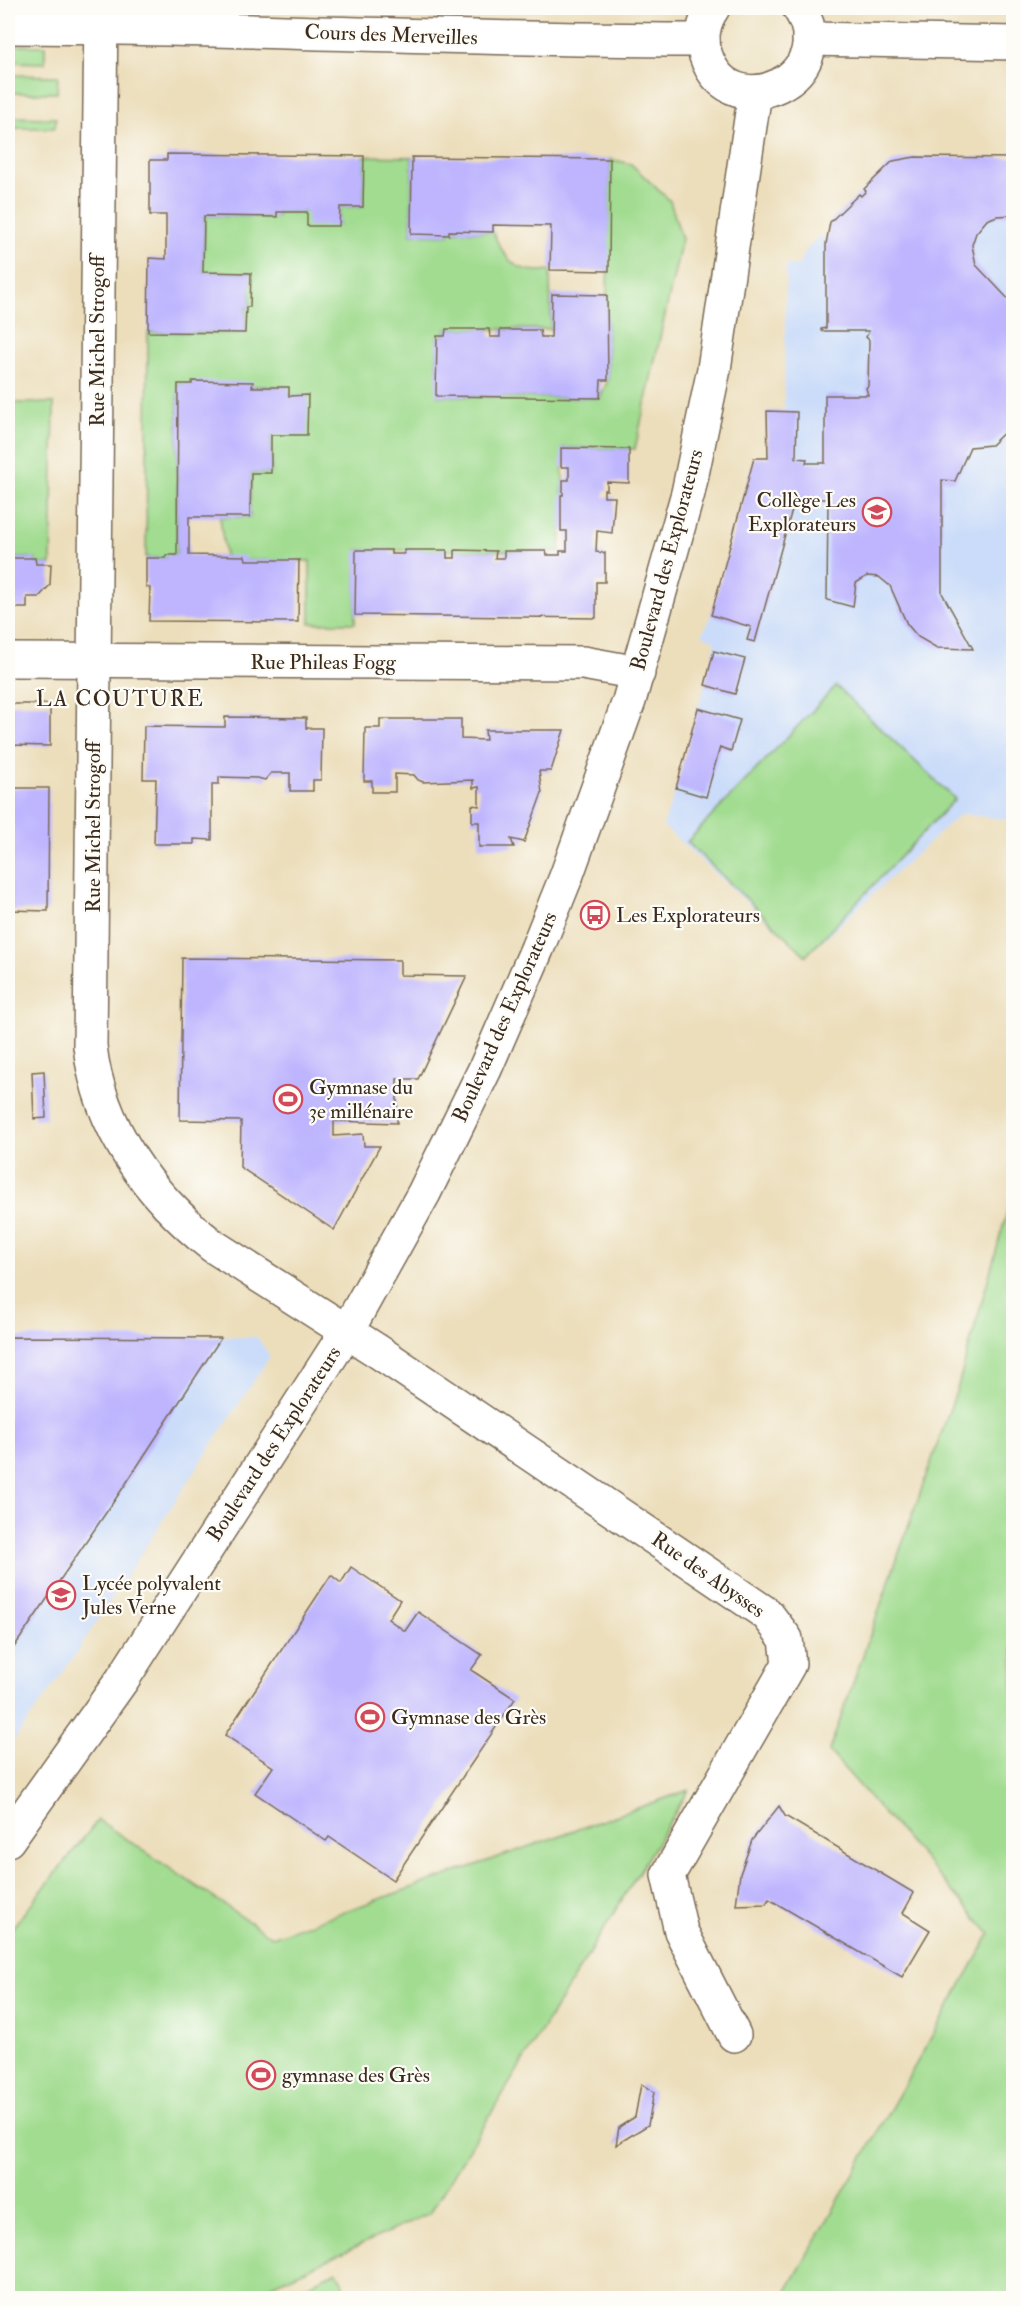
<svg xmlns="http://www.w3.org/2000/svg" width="1021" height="2306" viewBox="0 0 1021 2306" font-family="'IM FELL Double Pica',serif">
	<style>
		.built { fill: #cadcf9 }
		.green { fill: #a1dc90; stroke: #6e8357; stroke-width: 1.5 }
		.building { fill: #beb5fe }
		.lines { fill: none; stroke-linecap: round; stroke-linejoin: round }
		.minor-casing { stroke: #796955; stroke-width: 36 }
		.tertiary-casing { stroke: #796955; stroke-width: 36 }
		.minor { stroke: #fff; stroke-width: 33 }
		.tertiary { stroke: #fff; stroke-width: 33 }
		.labels { text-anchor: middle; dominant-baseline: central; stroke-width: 4.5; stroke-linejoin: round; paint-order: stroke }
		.street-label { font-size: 21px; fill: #3b2a1e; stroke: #fdfcf7 }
		.poi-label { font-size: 21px; fill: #3b2a1e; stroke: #fdfcf7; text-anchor: start }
		.neighbourhood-label { font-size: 22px; letter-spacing: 1.5px; fill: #3b2a1e; stroke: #fdfcf7 }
	</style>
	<rect width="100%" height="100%" fill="#fdfcf7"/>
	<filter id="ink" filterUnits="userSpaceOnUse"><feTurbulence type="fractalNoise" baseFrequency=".0167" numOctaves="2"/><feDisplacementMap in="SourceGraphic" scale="12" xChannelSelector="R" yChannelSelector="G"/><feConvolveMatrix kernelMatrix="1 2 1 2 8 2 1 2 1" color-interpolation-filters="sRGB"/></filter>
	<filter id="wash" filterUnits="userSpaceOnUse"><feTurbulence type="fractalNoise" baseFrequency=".008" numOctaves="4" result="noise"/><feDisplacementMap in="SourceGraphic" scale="24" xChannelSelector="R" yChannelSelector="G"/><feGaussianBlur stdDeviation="1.35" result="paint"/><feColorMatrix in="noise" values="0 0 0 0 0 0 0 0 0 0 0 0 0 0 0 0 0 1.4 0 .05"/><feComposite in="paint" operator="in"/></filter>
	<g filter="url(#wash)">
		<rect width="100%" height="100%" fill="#ecdebb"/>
		<g class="built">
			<polygon points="915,157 1013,158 1013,820 960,814 806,956 663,826 676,788 714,651 715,641 702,635 711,615 725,567 754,458 768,457 767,411 784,411 786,265 798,265 807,249 818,237 827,237 830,222 893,161"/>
			<polygon points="8,1337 257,1337 270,1356 73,1658 8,1749"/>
		</g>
		<g class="green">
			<polygon points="8,45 45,46 45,63 8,62"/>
			<polygon points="8,75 58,76 57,93 8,93"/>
			<polygon points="8,117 56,118 55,128 8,128"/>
			<path d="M 364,156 L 412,157 L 411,234 L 449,235 L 449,231 L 493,232 C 505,261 518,275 550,270 L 551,329 L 446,329 L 445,336 L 437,337 L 437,396 L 600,398 L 608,380 L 607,295 L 610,159 L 631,164 L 670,201 L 682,239 L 635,449 L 562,448 L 563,480 L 560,551 L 357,550 L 355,623 L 310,623 L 310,561 L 246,560 L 225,556 L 220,517 L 250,517 L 251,473 L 271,473 L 271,435 L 308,396 L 289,396 L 288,387 L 178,384 L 177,555 L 167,555 L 166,558 L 146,558 L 148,332 L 245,333 L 246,307 L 250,307 L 250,273 L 203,272 L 204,216 L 277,217 L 277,212 L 307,212 L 339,226 L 340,207 L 363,207 Z"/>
			<polygon points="8,403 54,403 51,564 36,564 35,558 8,558"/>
			<polygon points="836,686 955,799 806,956 687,842"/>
			<polygon points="1013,1191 1013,2298 783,2298 990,1934 829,1751 958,1386"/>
			<polygon points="689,1790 430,2213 244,2298 8,2298 8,1933 98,1820 272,1937"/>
			<polygon points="337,2271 350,2298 278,2298"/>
		</g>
		<g id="blocks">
			<g class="building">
				<polygon points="167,154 364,156 363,207 340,207 339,226 307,226 307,212 277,212 277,217 204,216 203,272 251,273 250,307 246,307 245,333 148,332 149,258 166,259 166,215 150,215 150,160 167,160"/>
				<polygon points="412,157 610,159 609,271 550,270 551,226 493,225 493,232 449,231 449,235 411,234"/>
				<polygon points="915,157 1014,158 1014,215 997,216 987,220 976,233 972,245 976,265 1014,305 1014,423 991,445 970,447 955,481 942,480 942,593 973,649 937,648 918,637 907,624 890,586 879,577 867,576 856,583 853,607 827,600 828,499 795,499 755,642 747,640 751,627 711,615 754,458 768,458 767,411 797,412 796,458 807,459 806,463 825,463 825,395 868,395 866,388 868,386 869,340 866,337 869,331 821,331 821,329 826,328 826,244 830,222 859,194 861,196 866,191 864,189 893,161"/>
				<polygon points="552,294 607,295 608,380 601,380 600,398 436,396 437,336 445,336 446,329 489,329 490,337 500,337 500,330 540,330 541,337 551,337"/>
				<polygon points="192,381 253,382 252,387 289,387 289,396 308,395 307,435 271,435 271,473 251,473 250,517 189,517 189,555 245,556 246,560 299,560 298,622 149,621 150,588 146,587 146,558 166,558 166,555 177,555 178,384 192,384"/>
				<polygon points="561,448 629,449 629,483 607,482 607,490 604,490 604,497 615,497 612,533 597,531 596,552 605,553 605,582 596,582 596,618 355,615 356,550 391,550 391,554 404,554 404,550 447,550 447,558 455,558 455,550 496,551 495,558 504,558 504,551 546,551 547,555 560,555 560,551 567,551 567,531 561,531 561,495 563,495 563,480 569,480 569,467 561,467"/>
				<polygon points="8,558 35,558 36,564 51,564 50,585 39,597 27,597 27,608 12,608 12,613 8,613"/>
				<polygon points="714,651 745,659 735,694 705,685"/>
				<polygon points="8,704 50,704 50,746 8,745"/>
				<polygon points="698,708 740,720 731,751 720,747 706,797 676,788"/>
				<polygon points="225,717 306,718 306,728 322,728 321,780 313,780 313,791 290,791 290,773 271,773 265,780 257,778 219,777 219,784 212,784 212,840 194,839 194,844 154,844 156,779 143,779 144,726 225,727"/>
				<polygon points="380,719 461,719 461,739 486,740 485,730 564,730 551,771 539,771 542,793 524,842 511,839 514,847 479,847 479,822 472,822 472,805 479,806 479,787 473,788 473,780 423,782 418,780 414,775 395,774 395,792 372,792 372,781 364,781 365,728 380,728"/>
				<polygon points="8,788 49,788 48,911 8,910"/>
				<polygon points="182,958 400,960 400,975 467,976 418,1079 397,1079 397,1123 334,1121 334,1136 363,1134 364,1146 380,1146 334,1230 240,1167 241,1121 180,1120"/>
				<polygon points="44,1071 46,1118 34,1119 32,1072"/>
				<polygon points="8,1337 221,1338 125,1485 8,1656"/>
				<polygon points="351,1567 400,1600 388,1619 405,1631 418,1612 482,1655 471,1670 515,1699 393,1880 329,1837 326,1841 255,1793 273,1767 225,1735 331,1575 341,1583"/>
				<polygon points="779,1806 785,1816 914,1893 903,1913 930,1930 902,1977 769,1899 766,1904 736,1905 740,1874 752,1840"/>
				<polygon points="641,2084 654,2092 648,2125 616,2145 619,2127 635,2117"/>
			</g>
		</g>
	</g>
	<g filter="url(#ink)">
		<use href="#blocks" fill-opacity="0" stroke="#796955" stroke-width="1.5"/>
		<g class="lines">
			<g class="minor-casing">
				<g id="minor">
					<path d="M 101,8 L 90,1046 C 99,1128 150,1197 213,1246 L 379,1352 L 767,1614 L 786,1639 L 789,1664 L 668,1875 L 681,1931 L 734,2035"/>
					<path d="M 8,27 C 239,27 471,41 703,40"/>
					<polyline points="8,660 583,663 638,673"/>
				</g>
			</g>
			<g class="tertiary-casing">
				<g id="tertiary">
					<path d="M 713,8 C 703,22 700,40 706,56 C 731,130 844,76 799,8"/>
					<polyline points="809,39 1014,43"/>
					<polyline points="8,1840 122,1680 347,1331 424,1193 485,1069 537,949 566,877 629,701 688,493 714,369 755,92"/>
				</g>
			</g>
			<use href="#minor" class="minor"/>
			<use href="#tertiary" class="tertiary"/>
		</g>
	</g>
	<defs>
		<g id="school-ring" transform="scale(1.5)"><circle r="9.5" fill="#fdfcf7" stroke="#d1495b" stroke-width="1.5"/><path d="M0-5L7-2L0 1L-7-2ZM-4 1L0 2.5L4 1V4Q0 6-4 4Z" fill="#d1495b"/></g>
		<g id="bus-ring" transform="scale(1.5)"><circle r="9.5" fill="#fdfcf7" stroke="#d1495b" stroke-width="1.5"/><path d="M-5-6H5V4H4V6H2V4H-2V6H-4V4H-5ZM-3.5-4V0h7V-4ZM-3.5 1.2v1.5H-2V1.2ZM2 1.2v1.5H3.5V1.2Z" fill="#d1495b"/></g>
		<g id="stadium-ring" transform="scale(1.5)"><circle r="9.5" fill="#fdfcf7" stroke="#d1495b" stroke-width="1.5"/><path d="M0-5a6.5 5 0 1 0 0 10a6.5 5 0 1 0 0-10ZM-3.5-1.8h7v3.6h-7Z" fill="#d1495b"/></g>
	</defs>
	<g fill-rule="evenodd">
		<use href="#school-ring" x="877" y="512"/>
		<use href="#bus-ring" x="595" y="915"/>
		<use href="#stadium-ring" x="288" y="1099"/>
		<use href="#school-ring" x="61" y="1595"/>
		<use href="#stadium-ring" x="370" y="1717"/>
		<use href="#stadium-ring" x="261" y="2075"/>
	</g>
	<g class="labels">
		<g class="street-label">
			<text transform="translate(391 35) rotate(2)">Cours des Merveilles</text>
			<text transform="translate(97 341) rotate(-90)">Rue Michel Strogoff</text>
			<text transform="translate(667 560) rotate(-75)">Boulevard des Explorateurs</text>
			<text x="323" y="662">Rue Phileas Fogg</text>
			<text transform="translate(93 827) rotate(-90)">Rue Michel Strogoff</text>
			<text transform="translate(505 1017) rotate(-66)">Boulevard des Explorateurs</text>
			<text transform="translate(274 1444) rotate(-57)">Boulevard des Explorateurs</text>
			<text transform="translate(708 1575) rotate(35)">Rue des Abysses</text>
		</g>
		<g class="poi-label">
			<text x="856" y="500" text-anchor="end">Collège Les<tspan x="856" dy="24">Explorateurs</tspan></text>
			<text x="616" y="915">Les Explorateurs</text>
			<text x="309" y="1087">Gymnase du<tspan x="309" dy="24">3e millénaire</tspan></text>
			<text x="82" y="1583">Lycée polyvalent<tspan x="82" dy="24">Jules Verne</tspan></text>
			<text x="391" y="1717">Gymnase des Grès</text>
			<text x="282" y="2075">gymnase des Grès</text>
		</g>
		<g class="neighbourhood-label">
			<text x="120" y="699">LA COUTURE</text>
		</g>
	</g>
	<rect width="1021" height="2306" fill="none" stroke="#fdfcf7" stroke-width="30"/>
</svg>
